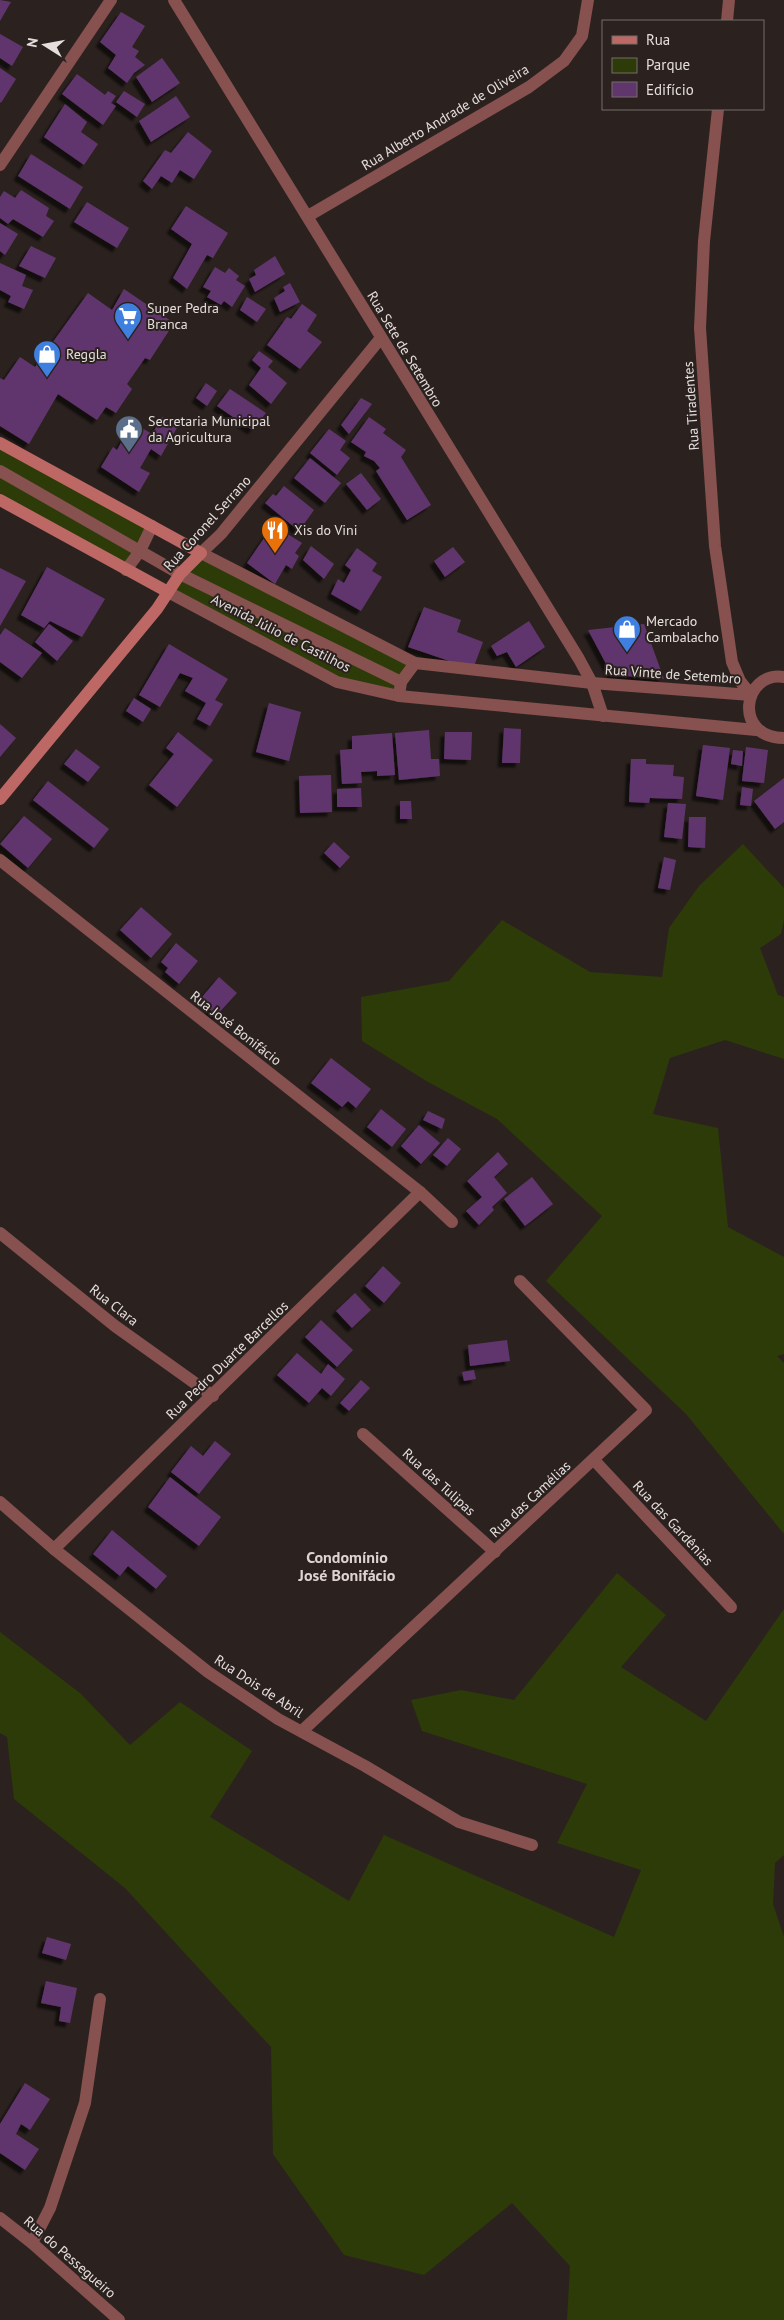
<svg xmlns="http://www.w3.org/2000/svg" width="784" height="2320" viewBox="0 0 784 2320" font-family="'PT Sans',sans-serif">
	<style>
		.green { fill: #2d3b09 }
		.building { fill: #60366d; filter: url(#shadow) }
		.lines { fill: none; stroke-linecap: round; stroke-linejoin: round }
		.pedestrian { stroke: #86514e; stroke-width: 12 }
		.minor { stroke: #86514e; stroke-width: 12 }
		.tertiary { stroke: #86514e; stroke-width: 12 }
		.secondary { stroke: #bd6865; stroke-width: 12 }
		.labels { text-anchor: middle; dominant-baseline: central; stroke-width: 4; stroke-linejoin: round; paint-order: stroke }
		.street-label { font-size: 14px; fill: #e4dedc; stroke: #2b221f }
		.poi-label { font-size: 14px; fill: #e4dedc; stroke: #2b221f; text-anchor: start }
		.quarter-label { font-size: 16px; font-weight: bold; fill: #ded3cf; stroke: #2b221f }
	</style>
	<defs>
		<filter id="shadow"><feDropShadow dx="-4.5" dy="4.5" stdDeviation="1" flood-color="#0009"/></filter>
	</defs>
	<rect width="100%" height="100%" fill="#2b221f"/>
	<g class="green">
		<polygon points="0,443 152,526 126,570 0,500"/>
		<polygon points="201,553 415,663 399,696 337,682 168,592"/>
		<polygon points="743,844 784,888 784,919 781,934 760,948 778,995 784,997 784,1059 725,1040 670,1058 653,1114 718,1128 728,1227 784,1257 784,1354 777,1356 784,1363 784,1534 686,1414 546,1281 602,1216 497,1119 428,1082 362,1041 361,997 449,981 502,920 590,972 662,977 669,928 699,886"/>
		<polygon points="617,1573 666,1615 621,1667 706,1721 784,1609 784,1855 775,1863 773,1904 784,1937 784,2320 567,2320 570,2266 512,2203 424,2275 344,2255 273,2154 271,2047 125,1888 14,1799 7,1737 0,1733 0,1632 80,1693 130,1745 180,1702 252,1751 210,1817 349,1901 384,1835 614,1937 641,1870 557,1843 587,1784 422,1731 411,1700 461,1690 514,1700"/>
	</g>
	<g class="building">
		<polygon points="0,0 11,2 0,21"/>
		<polygon points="121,12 145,26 132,47 139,51 135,57 145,65 134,73 127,83 108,68 116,55 100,42"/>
		<polygon points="0,34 23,47 12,66 0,58"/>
		<polygon points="162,58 180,83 152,102 136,77"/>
		<polygon points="0,68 16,79 1,103 0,102"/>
		<polygon points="77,74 105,95 108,91 116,96 111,103 116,106 103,125 62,94"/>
		<polygon points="124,91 145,104 137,117 116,102"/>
		<polygon points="176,96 190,117 151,142 139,121"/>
		<polygon points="65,104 87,122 81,132 98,144 84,165 44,137"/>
		<polygon points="188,132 212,151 194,179 180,170 172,183 161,176 152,189 143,181 165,150 171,153"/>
		<polygon points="31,154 83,187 70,209 18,176"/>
		<polygon points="21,190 49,208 46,216 54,221 43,237 13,219 8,224 0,218 0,197 4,191 15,198"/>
		<polygon points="87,202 129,228 117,248 74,222"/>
		<polygon points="186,206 228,233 213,258 207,255 187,289 173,278 192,244 171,229"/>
		<polygon points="0,223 18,234 5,255 0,251"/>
		<polygon points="31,246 56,258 45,278 19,266"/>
		<polygon points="275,256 285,274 255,292 249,279 256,275 254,270"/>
		<polygon points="0,263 26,275 22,286 33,290 24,309 8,302 11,296 0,290"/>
		<polygon points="215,267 225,273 229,268 239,276 236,280 245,286 232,307 224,301 221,305 207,297 211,291 203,287"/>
		<polygon points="290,283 300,302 280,312 274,298 285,291 283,287"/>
		<polygon points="124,289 174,323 150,360 145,358 127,384 132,389 116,413 106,407 97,420 58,394 29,444 0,426 0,378 4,380 20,357 35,367 88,293 112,310"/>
		<polygon points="247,297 266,309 257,322 240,310"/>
		<polygon points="302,304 317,315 307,331 322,342 300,369 267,345 287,317 291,319"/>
		<polygon points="259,351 273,361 268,367 287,383 271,404 249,385 261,368 252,360"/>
		<polygon points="206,383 217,391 207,406 196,398"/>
		<polygon points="230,389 266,413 252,430 217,406"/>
		<polygon points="361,398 372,404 349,434 341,425"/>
		<polygon points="162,417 178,426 161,456 151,449 140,468 150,473 139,492 101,467 113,447 117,450 132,422 152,434"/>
		<polygon points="369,417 386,429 383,433 406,450 401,457 431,505 407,520 376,471 380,468 374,461 364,456 366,452 351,442"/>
		<polygon points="329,429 346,441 340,450 350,458 337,475 310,453"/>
		<polygon points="310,458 341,483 325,503 294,478"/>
		<polygon points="361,473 381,499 367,510 346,484"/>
		<polygon points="284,486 314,510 299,531 265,503 273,494 276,496"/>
		<polygon points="273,525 302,543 295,553 299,556 292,569 286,565 275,584 247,563"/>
		<polygon points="311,546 334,564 324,579 303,560"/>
		<polygon points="453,547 465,562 445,577 434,561"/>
		<polygon points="357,548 377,563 372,571 382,577 361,611 331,594 338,579 344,583 351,570 345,565"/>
		<polygon points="47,567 105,599 82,637 50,621 44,628 21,615"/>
		<polygon points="0,568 26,581 0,626"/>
		<polygon points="424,607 461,620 457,632 483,642 473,669 408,647"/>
		<polygon points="529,621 545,647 516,667 507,652 497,656 491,646"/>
		<polygon points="49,624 73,641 57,661 35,642"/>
		<polygon points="644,624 664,679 612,675 588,630"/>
		<polygon points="5,628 42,653 22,678 0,662 0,635"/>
		<polygon points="169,644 228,679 215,700 223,704 210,726 197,719 206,703 185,691 193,678 180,673 160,707 139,695"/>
		<polygon points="134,698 151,709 143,722 126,711"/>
		<polygon points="269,703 301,712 289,761 256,752"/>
		<polygon points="0,724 16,738 0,757"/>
		<polygon points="504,728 521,729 520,763 502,763"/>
		<polygon points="429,730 431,759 439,759 440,776 399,780 395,733"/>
		<polygon points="178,732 213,760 177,807 149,785 174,754 166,748"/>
		<polygon points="445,732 472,732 471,760 444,759"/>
		<polygon points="392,733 395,775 377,776 377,771 361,772 362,783 342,784 340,750 352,749 352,736"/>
		<polygon points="703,745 730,748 723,800 696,796"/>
		<polygon points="746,747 768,750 764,783 742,781"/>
		<polygon points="76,749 100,767 88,782 64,764"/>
		<polygon points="733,750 743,751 742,766 731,764"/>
		<polygon points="631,759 646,759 646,764 674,765 673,776 684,777 682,799 650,798 649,803 629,802"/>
		<polygon points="331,775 332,812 300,813 299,776"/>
		<polygon points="784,778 784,822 775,829 754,801"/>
		<polygon points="48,781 109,829 94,848 33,800"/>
		<polygon points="742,787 753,789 751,806 740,805"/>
		<polygon points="361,788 362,807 337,807 337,789"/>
		<polygon points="400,801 411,801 412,819 400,819"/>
		<polygon points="668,803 686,804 682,839 664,837"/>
		<polygon points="24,816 52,839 28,868 0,844"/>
		<polygon points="689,817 706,817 705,848 688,847"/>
		<polygon points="334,842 350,857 340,868 324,853"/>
		<polygon points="664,857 676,860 670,890 658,888"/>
		<polygon points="141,907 172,934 151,958 120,930"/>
		<polygon points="176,943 198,961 179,984 165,972 168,968 161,962"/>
		<polygon points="219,977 237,993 217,1015 209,1009 212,1006 202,997"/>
		<polygon points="331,1058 371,1089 356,1108 348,1101 342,1107 311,1083"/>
		<polygon points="381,1109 406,1129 392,1147 367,1127"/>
		<polygon points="428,1111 445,1119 442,1129 423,1120"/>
		<polygon points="419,1125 440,1143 421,1164 401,1146"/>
		<polygon points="448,1138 461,1149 447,1166 433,1155"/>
		<polygon points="498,1152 508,1164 494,1177 507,1193 492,1207 494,1210 479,1225 466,1211 482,1197 467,1181"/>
		<polygon points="532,1177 553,1204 525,1226 504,1199"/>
		<polygon points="383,1266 401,1283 384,1303 365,1286"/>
		<polygon points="355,1293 371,1310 352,1328 336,1311"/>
		<polygon points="321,1320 353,1350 337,1367 305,1337"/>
		<polygon points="507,1340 510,1361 470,1366 468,1345"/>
		<polygon points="297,1353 321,1374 328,1364 345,1379 331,1396 322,1388 309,1403 277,1375"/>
		<polygon points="474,1370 476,1379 464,1381 462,1372"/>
		<polygon points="361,1380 370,1388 349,1411 340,1403"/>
		<polygon points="215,1441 231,1454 199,1494 171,1472 191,1446 203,1456"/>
		<polygon points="170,1477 221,1517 199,1546 148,1507"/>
		<polygon points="112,1530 167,1576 156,1589 128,1566 120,1576 93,1554"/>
		<polygon points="47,1937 71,1944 66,1960 42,1953"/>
		<polygon points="46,1981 77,1988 70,2023 59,2021 61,2007 41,2003"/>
		<polygon points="25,2083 50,2099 30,2130 21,2124 16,2134 39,2149 25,2170 0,2153 0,2124"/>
	</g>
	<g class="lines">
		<g class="pedestrian">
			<polyline points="0,471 180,574 401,682"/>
			<polyline points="126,570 140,551 152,526"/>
		</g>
		<g class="minor">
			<polyline points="174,0 579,659 592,683 603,716"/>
			<polyline points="727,21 729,0"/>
			<polyline points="718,109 704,241 700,328 715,546 732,662 740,681 751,695"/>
			<polyline points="0,165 111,0"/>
			<polyline points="308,216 529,87 564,61 582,36 588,0"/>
			<polyline points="201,553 221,534 380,339"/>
			<polyline points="0,860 420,1192 452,1222"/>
			<polyline points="0,1233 115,1326 213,1396"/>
			<polyline points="363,1434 495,1552"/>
			<polyline points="594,1460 731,1607"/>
			<polyline points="0,1502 54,1549 208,1672 278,1719 365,1766 459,1822 532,1845"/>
			<polyline points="54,1549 420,1192"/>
			<polyline points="302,1731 646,1410 520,1281"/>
			<polyline points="0,2218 32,2243 119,2320"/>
			<polyline points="32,2243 50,2208 85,2103 100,1999"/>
		</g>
		<g class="tertiary">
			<polyline points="201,553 415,663 592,683 751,695"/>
			<polyline points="168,592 337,682 399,696 756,730"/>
			<path d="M 784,677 C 742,671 733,738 784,738"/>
			<polyline points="399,696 401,682 415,663"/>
		</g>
		<g class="secondary">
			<polyline points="0,443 201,553 180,574 157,609 0,799"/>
			<polyline points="0,500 168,592"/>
		</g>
	</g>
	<defs>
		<g id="supermarket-pin" transform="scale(1.4375)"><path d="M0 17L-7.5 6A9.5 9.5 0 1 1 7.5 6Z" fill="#3f7fe0" stroke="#2b221f"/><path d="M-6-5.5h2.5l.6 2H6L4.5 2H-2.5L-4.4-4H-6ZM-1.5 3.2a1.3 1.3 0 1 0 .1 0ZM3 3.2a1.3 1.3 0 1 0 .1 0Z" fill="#fff"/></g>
		<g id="shop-pin" transform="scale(1.4375)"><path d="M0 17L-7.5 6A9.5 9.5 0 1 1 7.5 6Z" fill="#3f7fe0" stroke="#2b221f"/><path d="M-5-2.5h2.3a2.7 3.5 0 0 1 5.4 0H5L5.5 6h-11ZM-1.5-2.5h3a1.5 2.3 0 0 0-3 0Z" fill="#fff"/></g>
		<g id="civic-pin" transform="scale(1.4375)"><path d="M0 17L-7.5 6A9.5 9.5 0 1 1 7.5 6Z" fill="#5c6f8a" stroke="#2b221f"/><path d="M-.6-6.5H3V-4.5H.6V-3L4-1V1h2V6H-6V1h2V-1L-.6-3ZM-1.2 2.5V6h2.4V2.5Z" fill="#fff"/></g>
		<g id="restaurant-pin" transform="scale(1.4375)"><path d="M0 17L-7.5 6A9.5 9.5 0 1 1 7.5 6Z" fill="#e8710a" stroke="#2b221f"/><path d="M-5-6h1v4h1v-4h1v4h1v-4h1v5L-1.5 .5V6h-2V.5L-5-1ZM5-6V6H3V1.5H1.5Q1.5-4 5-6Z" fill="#fff"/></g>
	</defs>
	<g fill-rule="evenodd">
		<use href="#supermarket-pin" x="128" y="316"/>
		<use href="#shop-pin" x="47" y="354"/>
		<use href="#civic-pin" x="129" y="429"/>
		<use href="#restaurant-pin" x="275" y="530"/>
		<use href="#shop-pin" x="627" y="629"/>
	</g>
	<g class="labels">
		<g class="street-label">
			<text transform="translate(445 117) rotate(-31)">Rua Alberto Andrade de Oliveira</text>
			<text transform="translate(405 349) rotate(59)">Rua Sete de Setembro</text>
			<text transform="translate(691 406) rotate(-94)">Rua Tiradentes</text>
			<text transform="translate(207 523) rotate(-48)">Rua Coronel Serrano</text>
			<text transform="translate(281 633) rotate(27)">Avenida Júlio de Castilhos</text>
			<text transform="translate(673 674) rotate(4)">Rua Vinte de Setembro</text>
			<text transform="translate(236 1028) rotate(38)">Rua José Bonifácio</text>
			<text transform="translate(114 1305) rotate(38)">Rua Clara</text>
			<text transform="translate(227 1360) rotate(-44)">Rua Pedro Duarte Barcellos</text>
			<text transform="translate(439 1482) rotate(42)">Rua das Tulipas</text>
			<text transform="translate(530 1499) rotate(-43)">Rua das Camélias</text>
			<text transform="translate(673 1523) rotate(47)">Rua das Gardênias</text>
			<text transform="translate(259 1686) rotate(33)">Rua Dois de Abril</text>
			<text transform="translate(70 2257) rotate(41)">Rua do Pessegueiro</text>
		</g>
		<g class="poi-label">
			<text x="147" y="308">Super Pedra<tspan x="147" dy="16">Branca</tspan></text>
			<text x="66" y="354">Reggla</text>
			<text x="148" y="421">Secretaria Municipal<tspan x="148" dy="16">da Agricultura</tspan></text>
			<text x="294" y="530">Xis do Vini</text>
			<text x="646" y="621">Mercado<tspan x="646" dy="16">Cambalacho</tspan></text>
		</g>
		<g class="quarter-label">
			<text x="347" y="1557">Condomínio<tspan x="347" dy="18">José Bonifácio</tspan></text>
		</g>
	</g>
	<rect x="602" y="20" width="162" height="90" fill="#2b221f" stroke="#756d6b"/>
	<rect x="612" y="36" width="25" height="8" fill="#bd6865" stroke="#756d6b"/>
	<text x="646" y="45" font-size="15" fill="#e4dedc">Rua</text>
	<rect x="612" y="58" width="25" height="15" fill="#2d3b09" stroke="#756d6b"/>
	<text x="646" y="70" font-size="15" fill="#e4dedc">Parque</text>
	<rect x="612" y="82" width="25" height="15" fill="#60366d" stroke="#756d6b"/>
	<text x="646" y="95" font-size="15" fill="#e4dedc">Edifício</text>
	<g transform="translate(45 45) rotate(281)" stroke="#2b221f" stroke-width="4" paint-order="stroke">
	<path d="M0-4L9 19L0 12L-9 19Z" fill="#e4dedc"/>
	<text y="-8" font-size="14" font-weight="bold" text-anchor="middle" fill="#e4dedc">N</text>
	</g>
</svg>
